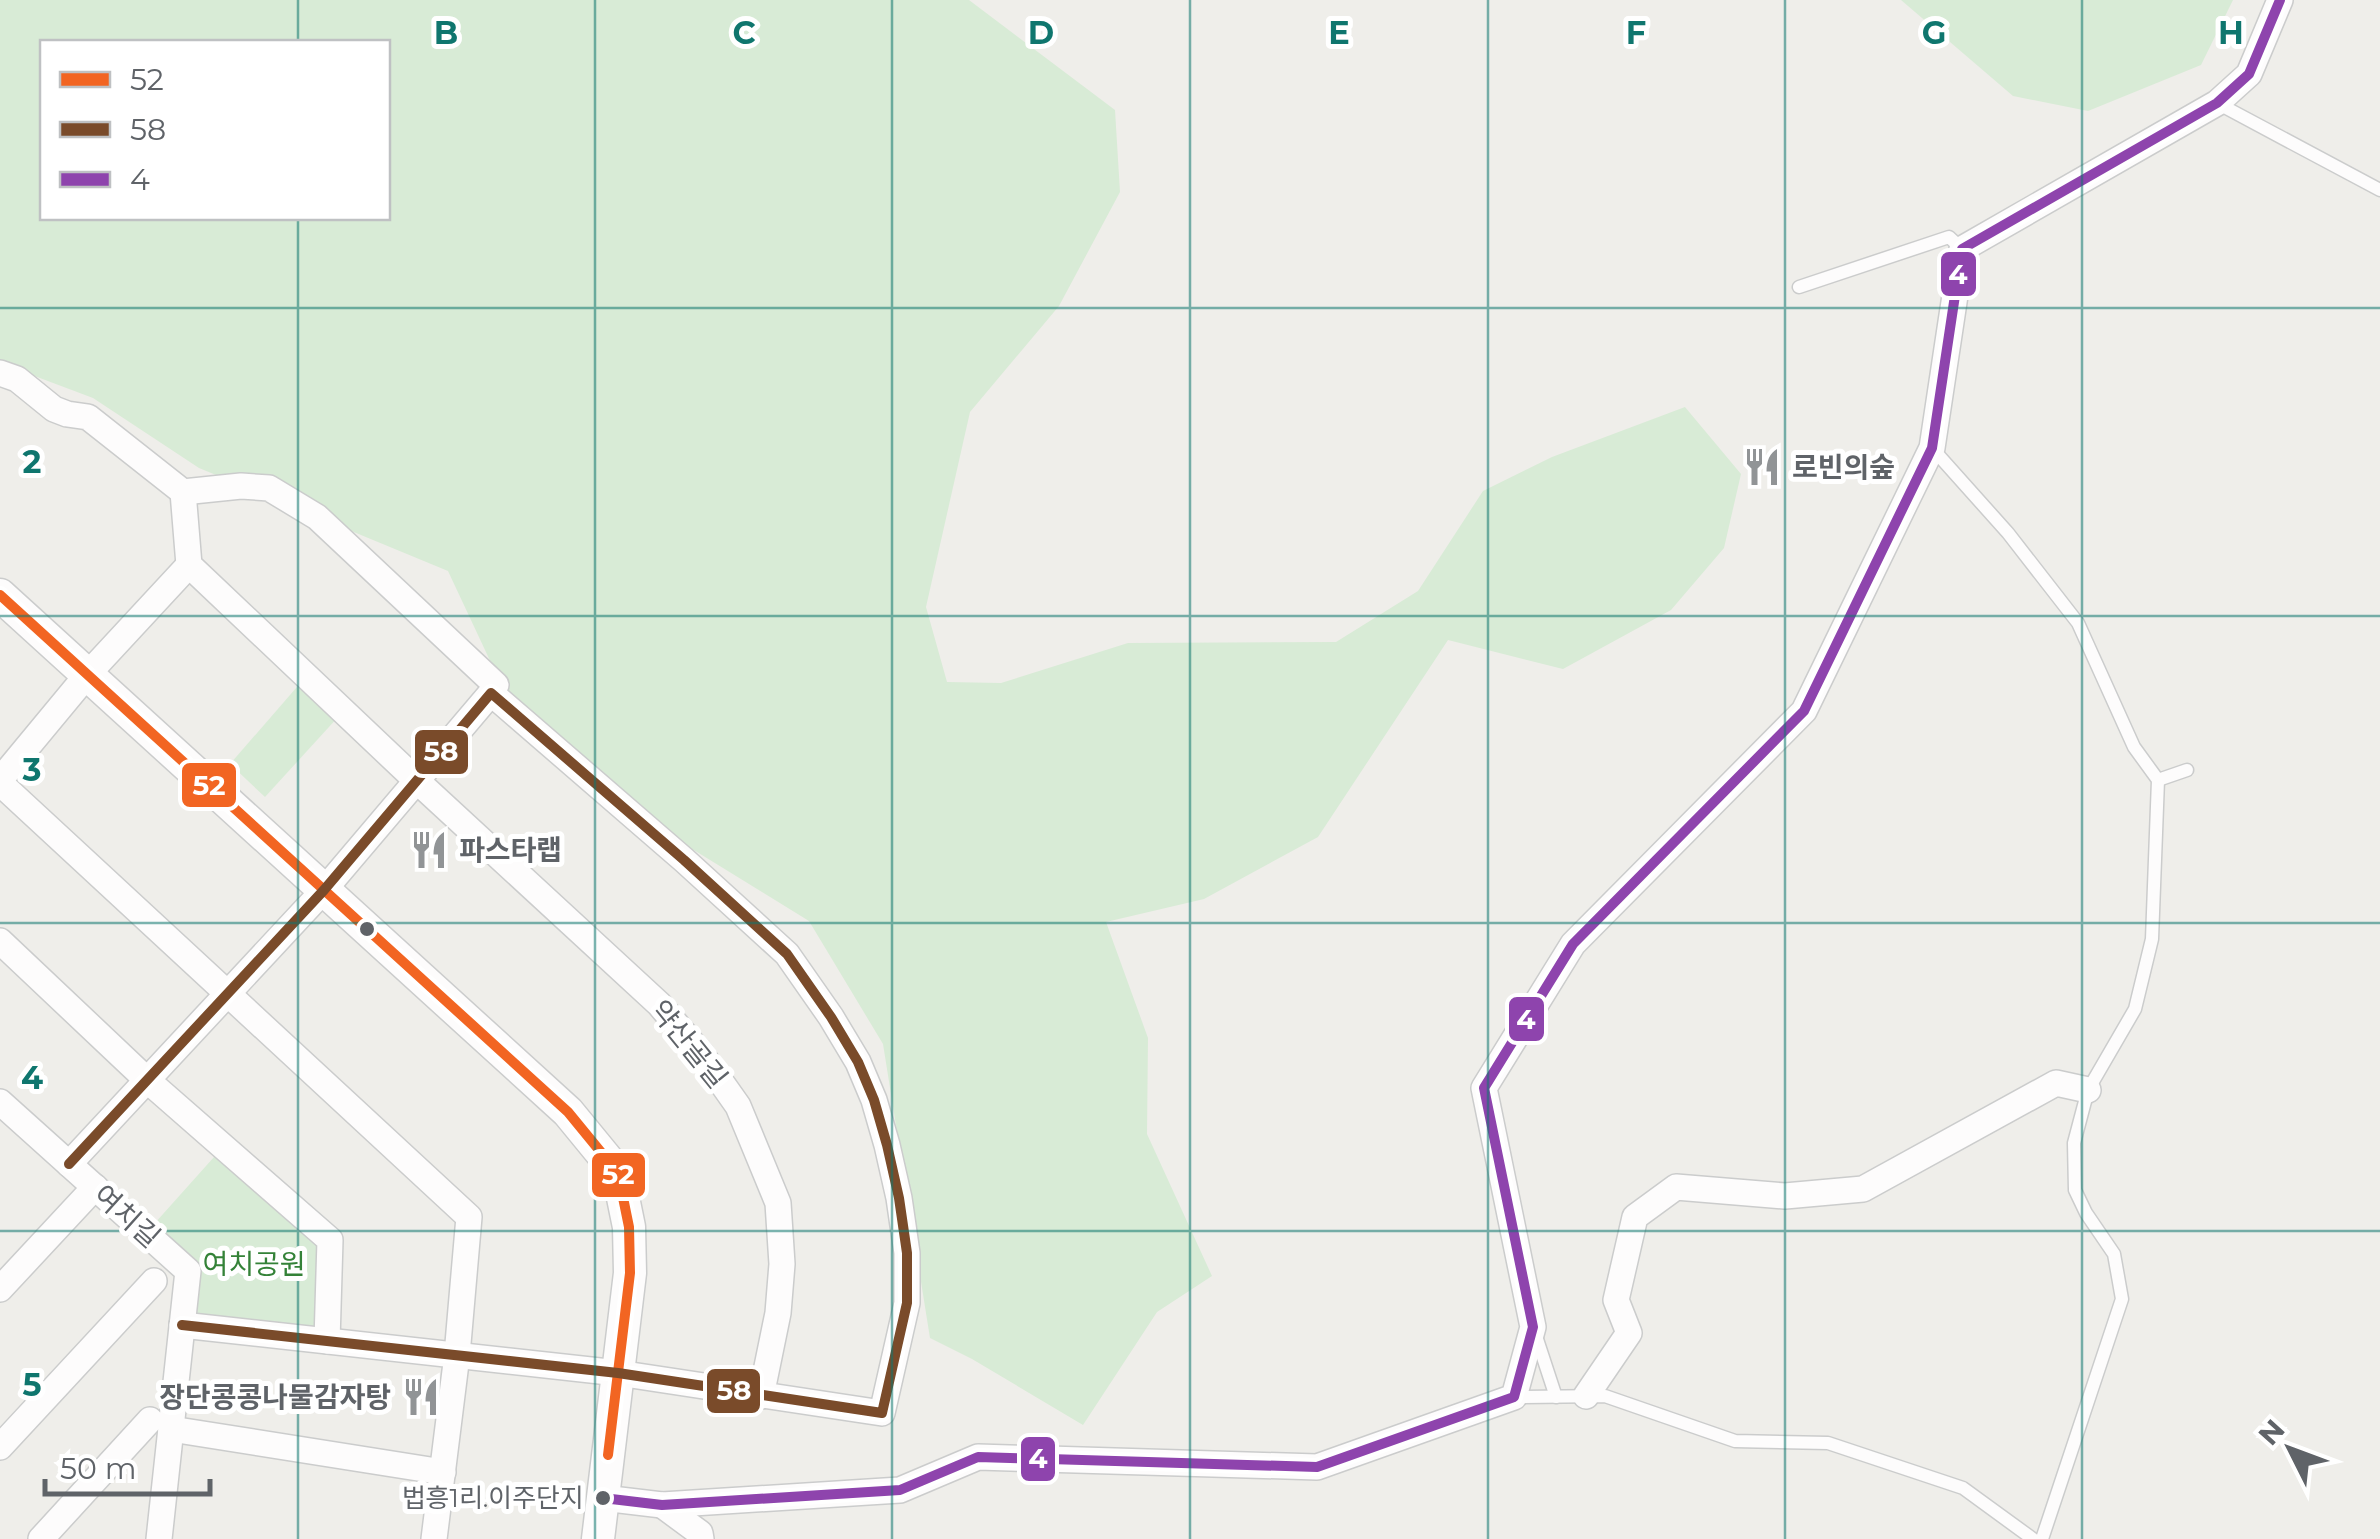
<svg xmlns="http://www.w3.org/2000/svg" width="2380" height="1539" viewBox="0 0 2380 1539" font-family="Montserrat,'Noto Sans KR',sans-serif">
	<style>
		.green { fill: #d8ebd6; fill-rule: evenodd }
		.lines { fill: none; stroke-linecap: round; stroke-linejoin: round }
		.service-casing { stroke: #cbcccc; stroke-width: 15 }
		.minor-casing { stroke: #cbcccc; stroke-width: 28 }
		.tertiary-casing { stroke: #cbcccc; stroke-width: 35 }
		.service { stroke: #fdfcfc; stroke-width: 12 }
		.minor { stroke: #fdfcfc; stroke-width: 25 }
		.tertiary { stroke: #fdfcfc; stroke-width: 32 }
		.bus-1-casing { stroke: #fff; stroke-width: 18 }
		.bus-2-casing { stroke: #fff; stroke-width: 18 }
		.bus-3-casing { stroke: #fff; stroke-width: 18 }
		.bus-1 { stroke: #f26522; stroke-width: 10 }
		.bus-2 { stroke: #7a4b2a; stroke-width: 10 }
		.bus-3 { stroke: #8e44ad; stroke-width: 10 }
		.grid { fill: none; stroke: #0f766e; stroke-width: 2.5; stroke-opacity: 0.55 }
		.bus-dot { fill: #5f6368; stroke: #fff; stroke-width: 4 }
		.labels { text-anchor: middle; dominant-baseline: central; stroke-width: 10; stroke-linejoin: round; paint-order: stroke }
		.bus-label { font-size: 26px; fill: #5f6368; stroke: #fff; text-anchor: end }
		.poi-label { font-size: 28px; font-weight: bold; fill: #5f6368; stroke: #fff; text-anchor: start }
		.street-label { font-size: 28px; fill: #5f6368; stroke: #fff }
		.park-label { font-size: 28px; fill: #348238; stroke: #fff }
		.grid-label { font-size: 32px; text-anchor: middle; font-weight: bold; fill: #0f766e; stroke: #fff; stroke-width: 10; stroke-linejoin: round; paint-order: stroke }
		.line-badge { stroke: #fff; stroke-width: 4 }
		.badge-label { font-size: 28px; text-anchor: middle; font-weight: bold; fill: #fff }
	</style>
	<rect width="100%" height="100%" fill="#efeeea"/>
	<g class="green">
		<path d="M 0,0 L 969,0 L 1115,110 L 1120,192 L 1059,306 L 970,412 L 926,607 L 947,682 L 1001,683 L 1128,643 L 1336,642 L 1418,591 L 1483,491 L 1552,457 L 1685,407 L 1741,474 L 1724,548 L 1671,610 L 1563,669 L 1448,640 L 1318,837 L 1204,899 L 1106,922 L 1148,1038 L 1147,1134 L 1212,1276 L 1157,1312 L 1083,1425 L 972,1359 L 930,1338 L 883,1044 L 809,921 L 585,783 L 500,682 L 448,571 L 199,468 L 93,398 L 0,363 ZM 42,42 L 388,42 L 388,218 L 42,218 Z"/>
		<polygon points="1901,0 2233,0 2201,65 2088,111 2013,96"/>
		<polygon points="303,680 339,716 265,797 230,764"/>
		<polygon points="223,1147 330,1240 327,1341 182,1325 188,1271 146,1233"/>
	</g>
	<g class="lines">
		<g class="service-casing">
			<g id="service">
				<polyline points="2217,103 2380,190"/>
				<polyline points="1799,287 1949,237 1962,249"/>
				<polyline points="1932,448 2008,533 2078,623 2134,747 2158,780 2152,939 2135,1009 2088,1090 2074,1143 2075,1190 2086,1213 2114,1254 2122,1299 2042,1539"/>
				<polyline points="2158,780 2187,770"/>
				<polyline points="1535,1333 1556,1397"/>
				<polyline points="1514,1397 1605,1396 1735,1441 1828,1443 1963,1488 2033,1539"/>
			</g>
		</g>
		<g class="minor-casing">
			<g id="minor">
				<polyline points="0,373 17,379 54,409 67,414 88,417 183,492 241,486 269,488 317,517 496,685 491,693"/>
				<polyline points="183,492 189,565 417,781 659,1004 702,1055 738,1106 778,1203 782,1264 778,1313 761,1396"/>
				<polyline points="0,780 87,675 189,565"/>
				<polyline points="0,783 469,1217 457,1355 434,1539"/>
				<polyline points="0,941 147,1080 330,1240 327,1341"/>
				<polyline points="0,1102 188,1271 159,1539"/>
				<polyline points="69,1164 324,890 491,693 684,860 787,954 831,1017 858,1062 874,1100 887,1145 899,1198 907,1253 907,1303 882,1413 618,1373 182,1325"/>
				<polyline points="0,1289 95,1187"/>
				<polyline points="1586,1396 1629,1333 1616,1300 1635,1217 1676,1187 1785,1196 1863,1189 2056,1083 2088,1090"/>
				<polyline points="171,1429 443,1472"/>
				<polyline points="0,1447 154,1281"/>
				<polyline points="603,1498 662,1505 900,1490 978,1457 1317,1467 1514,1397 1533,1327 1484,1088 1573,944 1804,711 1932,448 1962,249 2217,103 2249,74 2280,0"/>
				<polyline points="662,1505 700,1533 701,1539"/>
				<polyline points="41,1539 150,1420"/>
			</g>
		</g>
		<g class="tertiary-casing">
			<polyline id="tertiary" points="0,595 568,1112 618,1173 629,1227 630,1273 598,1539"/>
		</g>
		<use href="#service" class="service"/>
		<use href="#minor" class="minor"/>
		<use href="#tertiary" class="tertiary"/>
		<g class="bus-1-casing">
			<polyline id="bus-1" points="0,595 568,1112 618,1173 629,1227 630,1273 608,1455"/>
		</g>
		<g class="bus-2-casing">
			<polyline id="bus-2" points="69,1164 324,890 491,693 684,860 787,954 831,1017 858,1062 874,1100 887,1145 899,1198 907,1253 907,1303 882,1413 618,1373 182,1325"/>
		</g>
		<g class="bus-3-casing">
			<polyline id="bus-3" points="603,1498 662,1505 900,1490 978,1457 1317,1467 1514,1397 1533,1327 1484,1088 1573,944 1804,711 1932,448 1962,249 2217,103 2249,74 2280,0"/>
		</g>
		<use href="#bus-1" class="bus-1"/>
		<use href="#bus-2" class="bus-2"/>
		<use href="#bus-3" class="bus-3"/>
	</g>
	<path class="grid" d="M 298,0 L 298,42M 595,0 L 595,1539M 892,0 L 892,1539M 1190,0 L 1190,1539M 1488,0 L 1488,1539M 1785,0 L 1785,1539M 2082,0 L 2082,1539M 298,218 L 298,1539M 0,308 L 2380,308M 0,616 L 2380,616M 0,923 L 2380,923M 0,1231 L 2380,1231"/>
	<defs>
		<g id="restaurant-bare" transform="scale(3)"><path d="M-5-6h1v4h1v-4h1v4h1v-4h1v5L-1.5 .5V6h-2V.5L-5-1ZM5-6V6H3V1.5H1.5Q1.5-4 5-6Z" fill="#919496" stroke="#fff" stroke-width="2.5" paint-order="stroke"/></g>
	</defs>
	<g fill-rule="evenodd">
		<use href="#restaurant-bare" x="1762" y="467"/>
		<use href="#restaurant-bare" x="429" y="850"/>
		<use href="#restaurant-bare" x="421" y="1397"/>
	</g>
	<g class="bus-dot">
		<circle cx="367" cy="929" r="9"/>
		<circle cx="603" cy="1498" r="9"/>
	</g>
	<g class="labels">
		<g class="bus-label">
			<text x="584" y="1498">법흥1리.이주단지</text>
		</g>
		<g class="poi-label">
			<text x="1792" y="467">로빈의숲</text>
			<text x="459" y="850">파스타랩</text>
			<text x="391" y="1397" text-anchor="end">장단콩콩나물감자탕</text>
		</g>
		<g class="street-label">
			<text transform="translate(689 1044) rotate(51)">약산골길</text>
			<text transform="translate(127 1216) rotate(42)">여치길</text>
		</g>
		<g class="park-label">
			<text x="254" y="1264">여치공원</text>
		</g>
	</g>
	<g class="grid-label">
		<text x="446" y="44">B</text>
		<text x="744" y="44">C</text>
		<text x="1041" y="44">D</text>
		<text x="1339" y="44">E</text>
		<text x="1636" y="44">F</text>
		<text x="1934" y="44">G</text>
		<text x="2231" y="44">H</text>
		<text x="32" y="473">2</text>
		<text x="32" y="781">3</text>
		<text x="32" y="1089">4</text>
		<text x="32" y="1396">5</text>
	</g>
	<g class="line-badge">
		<rect x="1939" y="250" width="39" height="48" rx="10" fill="#8e44ad"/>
		<rect x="413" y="728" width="57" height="48" rx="10" fill="#7a4b2a"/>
		<rect x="180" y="761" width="58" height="48" rx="10" fill="#f26522"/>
		<rect x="1507" y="995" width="39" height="48" rx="10" fill="#8e44ad"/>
		<rect x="590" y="1151" width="57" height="48" rx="10" fill="#f26522"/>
		<rect x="705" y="1367" width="57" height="48" rx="10" fill="#7a4b2a"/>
		<rect x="1019" y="1435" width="38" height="48" rx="10" fill="#8e44ad"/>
	</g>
	<g class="badge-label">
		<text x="1958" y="284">4</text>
		<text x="441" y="761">58</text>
		<text x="209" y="795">52</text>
		<text x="1526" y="1029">4</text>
		<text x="618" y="1184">52</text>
		<text x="734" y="1400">58</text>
		<text x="1038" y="1468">4</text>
	</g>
	<rect x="40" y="40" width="350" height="180" fill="#ffffff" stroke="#bfc1c3" stroke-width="2.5"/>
	<rect x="60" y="72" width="50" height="15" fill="#f26522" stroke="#bfc1c3" stroke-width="2.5"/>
	<text x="130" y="90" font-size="30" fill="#5f6368">52</text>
	<rect x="60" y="122" width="50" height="15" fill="#7a4b2a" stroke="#bfc1c3" stroke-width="2.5"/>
	<text x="130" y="140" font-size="30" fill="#5f6368">58</text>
	<rect x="60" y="172" width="50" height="15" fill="#8e44ad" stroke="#bfc1c3" stroke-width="2.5"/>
	<text x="130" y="190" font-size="30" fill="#5f6368">4</text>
	<g transform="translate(2290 1449) rotate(312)" stroke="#ffffff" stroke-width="8" paint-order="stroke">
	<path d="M0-8L18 38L0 25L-18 38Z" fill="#5f6368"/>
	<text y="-15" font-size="28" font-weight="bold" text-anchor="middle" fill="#5f6368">N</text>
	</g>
	<path d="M45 1479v15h165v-15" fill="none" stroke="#5f6368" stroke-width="5"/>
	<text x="60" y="1479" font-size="30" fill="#5f6368" stroke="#ffffff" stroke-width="8" paint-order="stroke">50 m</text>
</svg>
